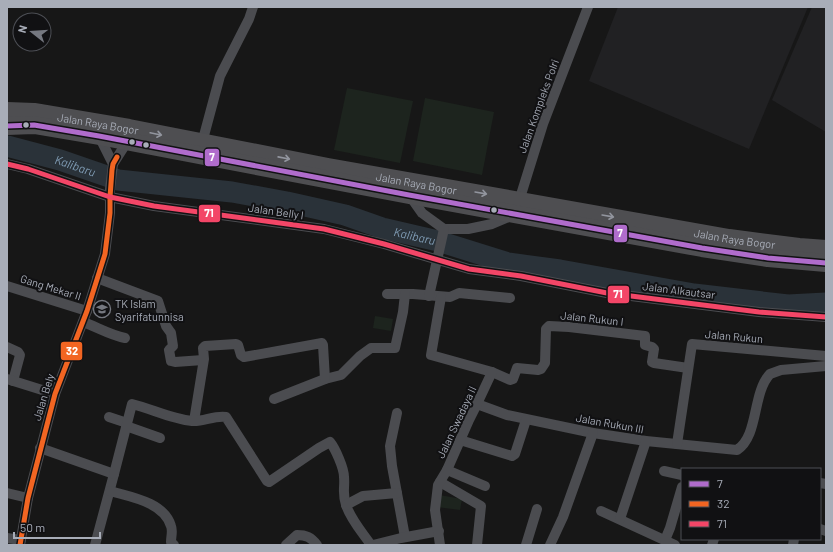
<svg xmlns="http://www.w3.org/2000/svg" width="833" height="552" viewBox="0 0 833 552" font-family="Barlow,sans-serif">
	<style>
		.built { fill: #212123 }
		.green { fill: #1d241e }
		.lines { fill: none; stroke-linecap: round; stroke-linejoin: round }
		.river { stroke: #2a3239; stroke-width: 21 }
		.street { stroke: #4b4c50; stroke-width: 10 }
		.highway { stroke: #4e4e51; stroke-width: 18 }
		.bus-1-casing { stroke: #111113; stroke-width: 8 }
		.bus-2-casing { stroke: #111113; stroke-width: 8 }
		.bus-3-casing { stroke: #111113; stroke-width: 8 }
		.bus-1 { stroke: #b06ccc; stroke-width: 5 }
		.bus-2 { stroke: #f26522; stroke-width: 5 }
		.bus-3 { stroke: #f34667; stroke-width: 5 }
		.oneway { stroke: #92959e }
		.bus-dot { fill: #a8adb8; stroke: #111113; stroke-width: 1.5 }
		.labels { text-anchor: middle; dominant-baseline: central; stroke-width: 4; stroke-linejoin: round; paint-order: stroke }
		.street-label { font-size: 11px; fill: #a8adb8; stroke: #111113 }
		.poi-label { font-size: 11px; fill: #a8adb8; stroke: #111113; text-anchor: start }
		.water-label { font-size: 12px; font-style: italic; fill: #7f9bb3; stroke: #111113 }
		.line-badge { stroke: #111113; stroke-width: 1.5 }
		.badge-label { font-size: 11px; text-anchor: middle; font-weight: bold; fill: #fff }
	</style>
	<rect width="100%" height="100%" fill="#171717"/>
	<g class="built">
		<polygon points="618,7 808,7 749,149 589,81"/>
		<polygon points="812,7 826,7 826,132 772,100"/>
	</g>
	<g class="green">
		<polygon points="347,88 413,101 400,163 334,150"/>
		<polygon points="425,98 494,112 482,175 413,161"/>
		<polygon points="375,316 393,319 391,331 373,328"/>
		<polygon points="439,495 462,499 460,510 437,507"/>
	</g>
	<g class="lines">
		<path class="river" id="s1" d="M 7,146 L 60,160 L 118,180 L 232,192 L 287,202 L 345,215 L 382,228 L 438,241 L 508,263 L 560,270 L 694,294 L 788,305 L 826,303"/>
		<g class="street">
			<polyline points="99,134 99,136 113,164"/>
			<polyline points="202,143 220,76 249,19 253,7"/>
			<polyline points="7,164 28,169 110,197 154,206 324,229 384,244 469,269 521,276 607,293 759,312 826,317"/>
			<polyline points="410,196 422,213 444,229 468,229 492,224 515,214 543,124 588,7"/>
			<polyline points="97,278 158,301 166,326 171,333 173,346 169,350 171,361 175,362 203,360"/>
			<polyline points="7,286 87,311"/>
			<polyline points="387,294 413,294 450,297 459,293 510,298"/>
			<polyline points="429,296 444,229"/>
			<polyline points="441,297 431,355 492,372 510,380 513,379 517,368 538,370 541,369 545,363 546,329 549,326 569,327 645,336 645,345 652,347 654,349 652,362 654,363 688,368"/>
			<path d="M 83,322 C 97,327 110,335 125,338"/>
			<polyline points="7,347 18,352 20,355 13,381"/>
			<polyline points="7,379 55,394"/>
			<polyline points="274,399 325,379 341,375 360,356 371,348 395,348 403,312 405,294"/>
			<path d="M 477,404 L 507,415 L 593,433 L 646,441 L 737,450 C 759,436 752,393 770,374 L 781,370 L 826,366"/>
			<polyline points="397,413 390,446 392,466 405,537"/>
			<polyline points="109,417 127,423"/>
			<polyline points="194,421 204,359 203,348 205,346 236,344 238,345 241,355 244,357 322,343 323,345 325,379"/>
			<polyline points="126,426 160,438"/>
			<polyline points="460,440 512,456 515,454 526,420"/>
			<polyline points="677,444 692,344 826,356"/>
			<polyline points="40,448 114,474 95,545"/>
			<polyline points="447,470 485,486"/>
			<polyline points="664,471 682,475"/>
			<path d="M 114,474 L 132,404 C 152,409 172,419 192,421 C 203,422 215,415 226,417 L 267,481 L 269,482 L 319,448 L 330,442 C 335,448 344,468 344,477 C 345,488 342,493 346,505 C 351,520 362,532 371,545"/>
			<polyline points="440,482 481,506 477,545"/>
			<polyline points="820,483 826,484"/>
			<path d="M 110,491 C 131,497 164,502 171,526 C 173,531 171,536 171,542 L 174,545"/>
			<polyline points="7,493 28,498"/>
			<polyline points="346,505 363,496 397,493"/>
			<polyline points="601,511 675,545"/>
			<polyline points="620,519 646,441"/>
			<polyline points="820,529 826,531"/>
			<polyline points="7,538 21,540"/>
			<polyline points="665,540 670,528 682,487"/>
			<polyline points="20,545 28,498 55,394 87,311 105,254 110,213 110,189 113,164 127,142 127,139"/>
			<path d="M 286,545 L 297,535 C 306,535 311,537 317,545"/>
			<polyline points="373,545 401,538 439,531"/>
			<polyline points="440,545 435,510 438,485 447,470 469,420 477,404 492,372"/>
			<polyline points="526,545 537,509"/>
			<polyline points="550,545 563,517 593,433"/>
			<polyline points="712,545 714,539"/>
			<polyline points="793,545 794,539"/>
		</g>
		<g class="highway">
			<path id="s2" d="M 7,111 L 34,112 L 129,128 L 328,167 L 729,238 L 799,247 L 826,249"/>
			<polyline points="7,126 34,125 99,136 409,195 702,248 768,258 826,263"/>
		</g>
		<g class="bus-1-casing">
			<polyline id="bus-1" points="7,126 34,125 99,136 409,195 702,248 768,258 826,263"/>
		</g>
		<g class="bus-2-casing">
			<polyline id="bus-2" points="20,545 28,498 55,394 87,311 105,254 110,213 110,197 112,170 113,164 117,157"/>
		</g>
		<g class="bus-3-casing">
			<polyline id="bus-3" points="7,164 28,169 110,197 154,206 324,229 384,244 469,269 521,276 607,293 759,312 826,317"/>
		</g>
		<use href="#bus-1" class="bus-1"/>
		<use href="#bus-2" class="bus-2"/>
		<use href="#bus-3" class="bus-3"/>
	</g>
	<defs><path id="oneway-shaft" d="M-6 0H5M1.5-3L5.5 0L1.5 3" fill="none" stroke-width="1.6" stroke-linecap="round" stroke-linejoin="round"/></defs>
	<g class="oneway">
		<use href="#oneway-shaft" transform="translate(156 134) rotate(12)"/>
		<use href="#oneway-shaft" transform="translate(284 158) rotate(11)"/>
		<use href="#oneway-shaft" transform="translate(481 193) rotate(10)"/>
		<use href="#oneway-shaft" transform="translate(608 216) rotate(10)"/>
	</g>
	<defs>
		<g id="school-ring" transform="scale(0.9)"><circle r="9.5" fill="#111113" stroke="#757880" stroke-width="1.5"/><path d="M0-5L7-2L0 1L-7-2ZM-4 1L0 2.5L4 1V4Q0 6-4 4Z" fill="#757880"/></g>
	</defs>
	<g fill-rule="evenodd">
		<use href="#school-ring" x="102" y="309"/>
	</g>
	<g class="bus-dot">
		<circle cx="26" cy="125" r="3.5"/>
		<circle cx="132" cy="142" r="3.5"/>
		<circle cx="146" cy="145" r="3.5"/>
		<circle cx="494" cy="210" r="3.5"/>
	</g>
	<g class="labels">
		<g class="street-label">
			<text transform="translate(538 106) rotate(-70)">Jalan Kompleks Polri</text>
			<text stroke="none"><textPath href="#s2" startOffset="92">Jalan Raya Bogor</textPath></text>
			<text stroke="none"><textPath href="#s2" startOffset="416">Jalan Raya Bogor</textPath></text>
			<text transform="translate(276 211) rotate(8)">Jalan Belly I</text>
			<text stroke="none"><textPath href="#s2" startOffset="739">Jalan Raya Bogor</textPath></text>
			<text transform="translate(51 287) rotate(17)">Gang Mekar II</text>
			<text transform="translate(679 290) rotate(7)">Jalan Alkautsar</text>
			<text transform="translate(592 318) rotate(6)">Jalan Rukun I</text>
			<text transform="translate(734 336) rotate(5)">Jalan Rukun</text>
			<text transform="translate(43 397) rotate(-73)">Jalan Bely</text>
			<text transform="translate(456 422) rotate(-65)">Jalan Swadaya II</text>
			<text transform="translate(610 423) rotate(10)">Jalan Rukun III</text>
		</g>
		<g class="poi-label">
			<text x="115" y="303">TK Islam<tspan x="115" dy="13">Syarifatunnisa</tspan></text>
		</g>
		<g class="water-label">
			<text stroke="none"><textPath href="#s1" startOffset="71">Kalibaru</textPath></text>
			<text stroke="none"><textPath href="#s1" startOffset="419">Kalibaru</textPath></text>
		</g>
	</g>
	<g class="line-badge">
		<rect x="204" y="148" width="16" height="19" rx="4" fill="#b06ccc"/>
		<rect x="198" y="204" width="23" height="19" rx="4" fill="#f34667"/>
		<rect x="613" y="224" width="15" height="19" rx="4" fill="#b06ccc"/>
		<rect x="607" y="285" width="23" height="19" rx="4" fill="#f34667"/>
		<rect x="60" y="341" width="23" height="20" rx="4" fill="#f26522"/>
	</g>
	<g class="badge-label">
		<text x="212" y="161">7</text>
		<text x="209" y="217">71</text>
		<text x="620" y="237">7</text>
		<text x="618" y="298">71</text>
		<text x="72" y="355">32</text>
	</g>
	<rect width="833" height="552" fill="none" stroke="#a8adb8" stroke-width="16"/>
	<rect x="681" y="468" width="140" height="72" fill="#111113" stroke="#4d4f55"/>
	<rect x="689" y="481" width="20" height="6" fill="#b06ccc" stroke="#4d4f55"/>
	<text x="717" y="488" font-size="12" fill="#a8adb8">7</text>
	<rect x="689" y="501" width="20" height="6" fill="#f26522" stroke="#4d4f55"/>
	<text x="717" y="508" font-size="12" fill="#a8adb8">32</text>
	<rect x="689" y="521" width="20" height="6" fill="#f34667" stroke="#4d4f55"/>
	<text x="717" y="528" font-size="12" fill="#a8adb8">71</text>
	<g transform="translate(32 32) rotate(287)"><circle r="19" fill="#111113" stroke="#4d4f55"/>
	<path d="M0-3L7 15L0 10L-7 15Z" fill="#757880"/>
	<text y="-6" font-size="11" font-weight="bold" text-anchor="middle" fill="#a8adb8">N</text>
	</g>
	<path d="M14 532v6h86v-6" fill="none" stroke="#a8adb8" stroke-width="2"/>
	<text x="20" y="532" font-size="12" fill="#a8adb8" stroke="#111113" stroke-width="3" paint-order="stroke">50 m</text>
</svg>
